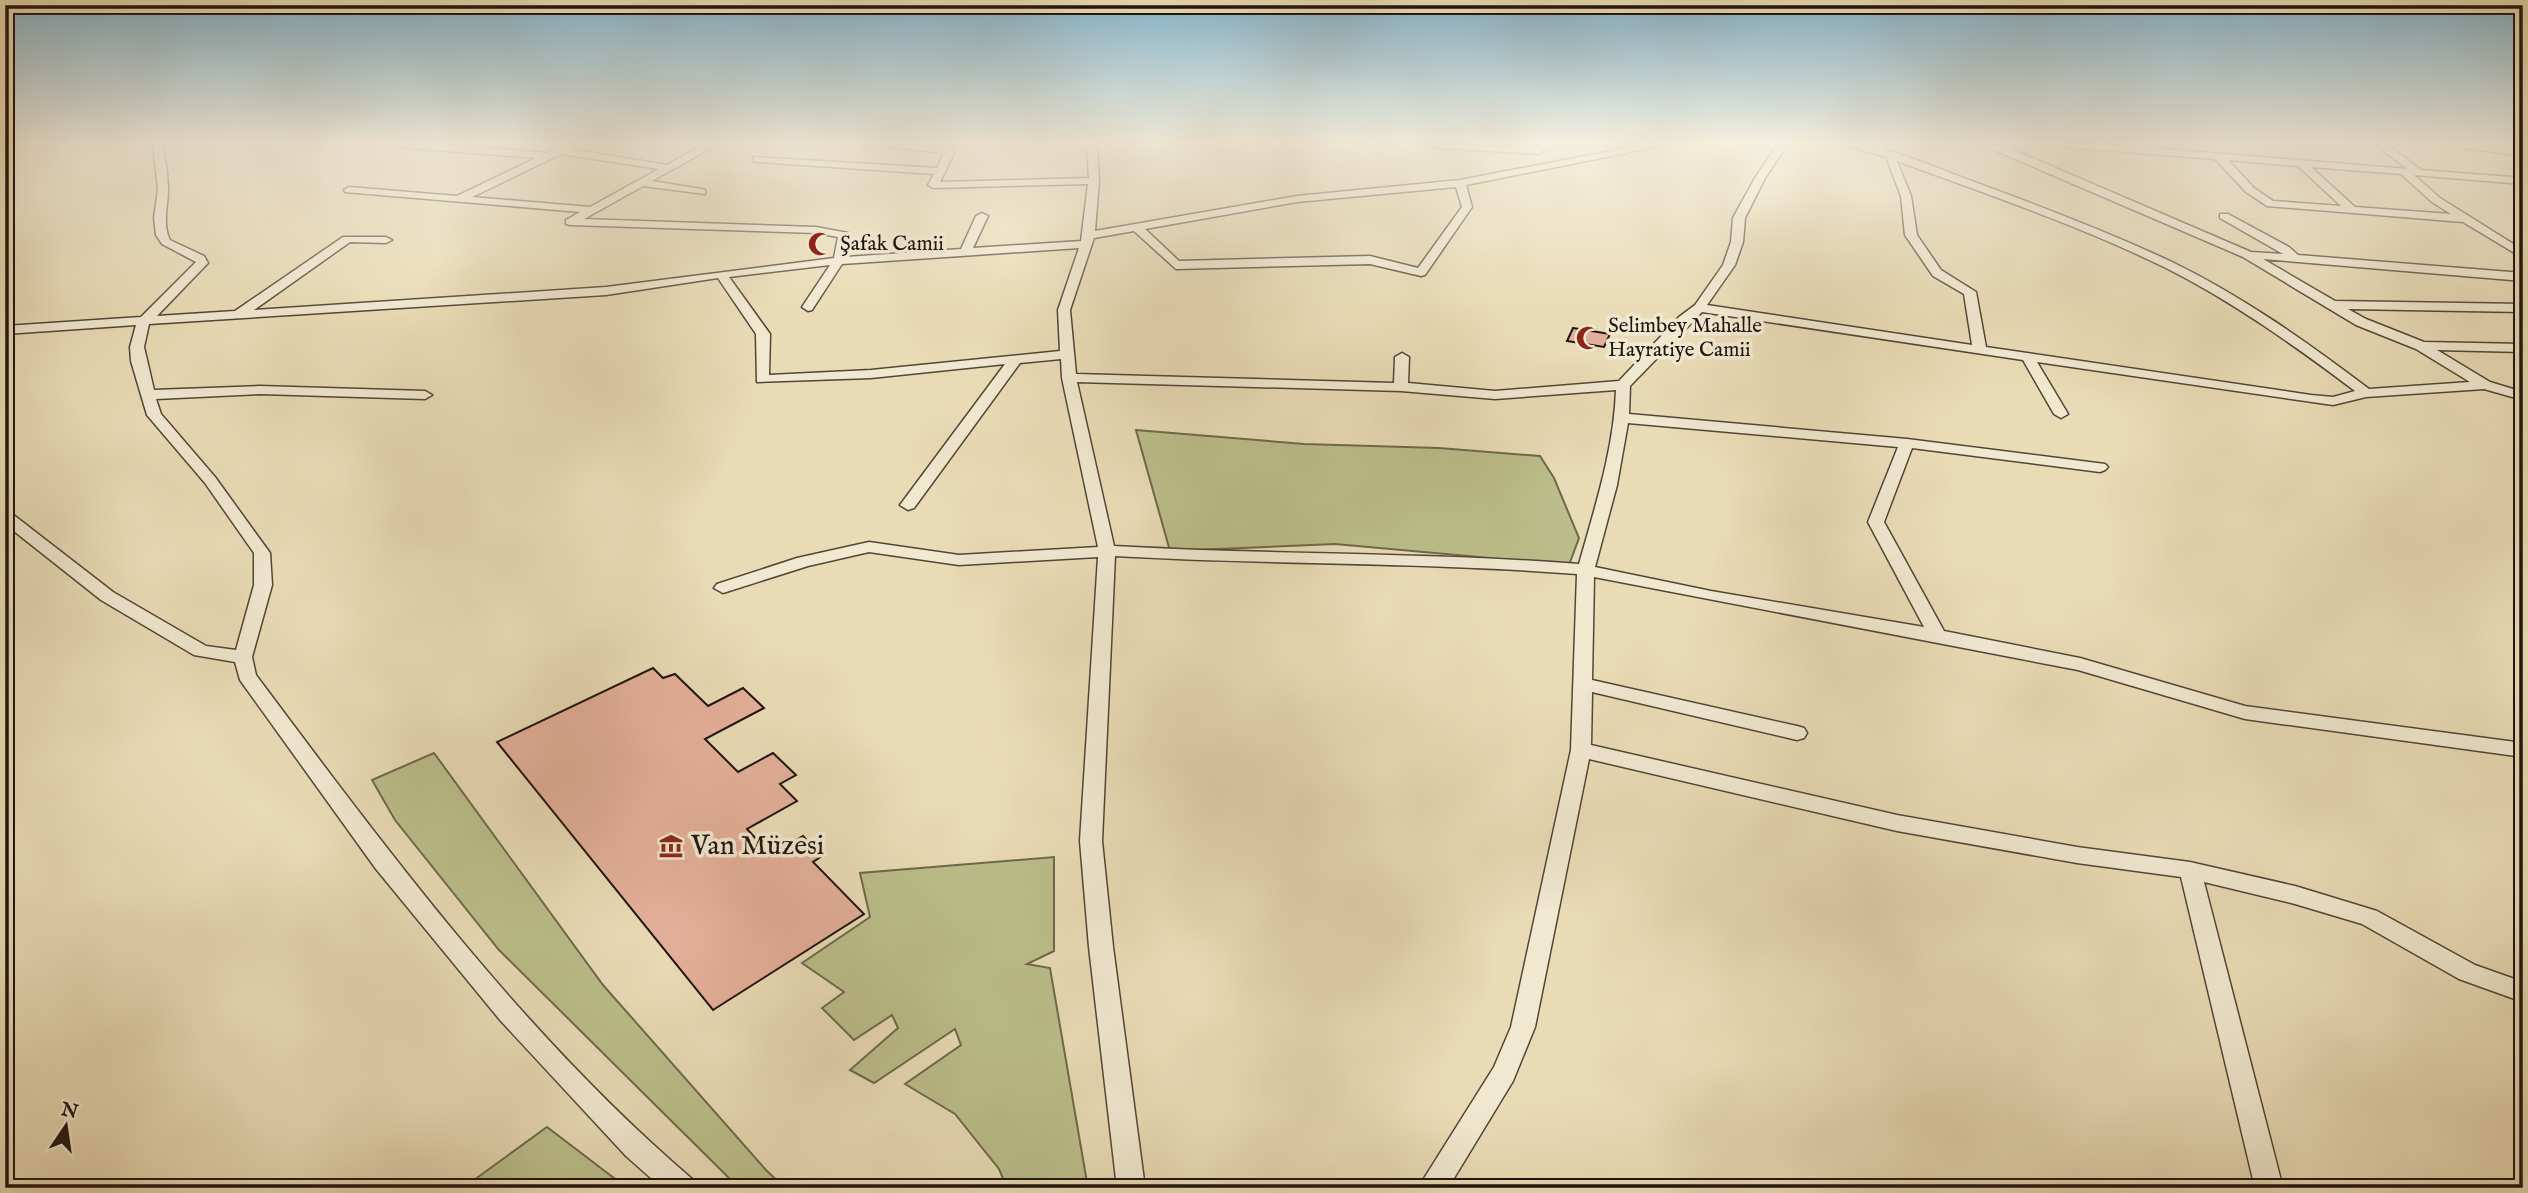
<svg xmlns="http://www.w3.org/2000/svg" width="2528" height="1193" viewBox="0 0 2528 1193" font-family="'IM FELL English',serif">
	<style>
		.green { fill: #bbbe8a; stroke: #6d694c; stroke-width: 2 }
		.building { fill: #e4af9a; stroke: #1f140d; stroke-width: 2 }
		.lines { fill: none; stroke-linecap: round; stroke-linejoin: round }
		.minor-casing { stroke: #524637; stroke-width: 3 }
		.major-casing { stroke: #1f140d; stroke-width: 3 }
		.minor { fill: #f1e8d0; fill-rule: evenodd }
		.major { fill: #e9dbb6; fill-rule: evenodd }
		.labels { text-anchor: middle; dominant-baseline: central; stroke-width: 7; stroke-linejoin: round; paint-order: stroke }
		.far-poi-label { font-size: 21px; fill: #1f140d; stroke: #f1e8d0; text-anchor: start }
		.near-poi-label { font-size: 28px; fill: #1f140d; stroke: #f1e8d0; text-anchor: start }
	</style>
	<rect width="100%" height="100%" fill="#e9dbb6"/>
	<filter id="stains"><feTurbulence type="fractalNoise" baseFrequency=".00286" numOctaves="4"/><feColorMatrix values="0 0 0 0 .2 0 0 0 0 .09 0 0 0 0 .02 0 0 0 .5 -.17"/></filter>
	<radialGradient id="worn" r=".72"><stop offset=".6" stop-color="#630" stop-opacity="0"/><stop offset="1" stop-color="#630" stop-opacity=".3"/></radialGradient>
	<g class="green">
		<polygon points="1136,430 1304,444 1439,448 1540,456 1554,478 1579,538 1569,565 1335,544 1170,551"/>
		<polygon points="434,753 603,985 766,1170 785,1188 739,1188 499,950 395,820 372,780"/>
		<polygon points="1054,857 1054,951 1027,964 1050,968 1088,1188 1007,1188 999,1169 955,1114 905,1084 961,1045 955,1029 874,1083 850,1070 898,1028 892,1015 854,1040 822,1008 844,992 802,963 870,917 860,873"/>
		<polygon points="547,1127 627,1188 463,1188"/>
	</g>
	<g class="building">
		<polygon points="1573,328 1610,334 1604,347 1567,341"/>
		<polygon points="653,668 663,678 675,674 708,706 743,688 764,708 705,739 738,772 773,753 796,775 780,784 797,801 747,829 771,855 803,836 822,856 813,862 864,914 713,1010 497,742"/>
	</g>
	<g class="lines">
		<g class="minor-casing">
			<g id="minor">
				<path d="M 153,144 L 163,144 C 165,159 168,175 168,190 C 168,206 162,224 170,240 L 204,256 L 208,263 L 157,316 L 235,311 L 343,237 L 386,237 L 392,240 L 386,243 L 350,242 L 254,310 L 606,287 L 834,258 L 838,237 L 816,233 L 570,225 L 566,224 L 566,220 L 580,212 L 345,192 L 344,190 L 349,187 L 457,196 L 536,158 L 396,147 L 391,144 L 438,144 L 547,153 L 564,144 L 578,144 L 570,149 L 667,165 L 705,144 L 718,144 L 652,181 L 701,189 L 705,190 L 705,194 L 643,186 L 584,219 L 816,227 L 848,233 L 850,243 L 846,257 L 961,249 L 976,216 L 982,213 L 988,216 L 973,248 L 1081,241 L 1088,184 L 933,188 L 928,185 L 934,174 L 757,162 L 753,161 L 753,157 L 937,168 L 944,153 L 860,144 L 905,144 L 954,149 L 955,151 L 940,182 L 1089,178 L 1087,144 L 1097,144 L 1099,181 L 1095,231 L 1297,196 L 1460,180 L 1648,144 L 1671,144 L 1466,185 L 1472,207 L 1425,275 L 1421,276 L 1370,264 L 1176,269 L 1134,231 L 1094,238 L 1070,310 L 1076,374 L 1394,383 L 1395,357 L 1402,353 L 1409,357 L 1408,383 L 1495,391 L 1619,381 L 1679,317 L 1695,305 L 1723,265 L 1731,242 L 1733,218 L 1755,178 L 1778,144 L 1788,144 L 1765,178 L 1745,218 L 1743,242 L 1735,265 L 1707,305 L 1972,345 L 1964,294 L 1933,276 L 1905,235 L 1901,196 L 1886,157 L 1841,144 C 1885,144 1928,165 1969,180 C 2037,205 2106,231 2172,262 C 2242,296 2307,342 2369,389 L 2470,382 L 2416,349 L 2356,325 L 2243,257 L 1980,144 L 1995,144 L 2023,154 L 2251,252 L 2283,254 L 2220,218 L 2220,214 L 2228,214 L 2289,247 L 2298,255 L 2523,273 L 2523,281 L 2263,259 L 2335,301 L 2523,304 L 2523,312 L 2348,309 L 2366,319 L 2424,342 L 2523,344 L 2523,352 L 2437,350 L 2490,382 L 2523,392 L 2523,400 L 2484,389 L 2366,397 L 2333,405 L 2037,362 L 2068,414 L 2061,418 L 2054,414 L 2023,360 L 1702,312 L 1630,386 L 1629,414 L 1907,439 L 2105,464 L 2108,467 L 2105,470 L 2100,472 L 1912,448 L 1884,522 L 1944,631 L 2080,658 L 2245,706 L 2523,743 L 2523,757 L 2245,719 L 2078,670 L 1594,577 L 1592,680 L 1797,726 L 1804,728 L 1807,733 L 1804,738 L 1797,740 L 1592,692 L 1591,745 L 1897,815 L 2077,847 L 2190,862 L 2295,886 L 2377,911 L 2475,965 L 2523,982 L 2523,1002 L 2459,979 L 2362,924 L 2295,904 L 2204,882 L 2283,1188 L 2255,1188 L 2181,877 L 2077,863 L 1897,831 L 1589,759 L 1535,1027 L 1513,1081 L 1448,1188 L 1418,1188 L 1494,1067 L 1511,1027 L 1571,750 L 1577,574 C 1424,562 1269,565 1115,556 L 1102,841 L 1113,947 L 1145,1188 L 1117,1188 L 1089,947 L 1080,841 L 1098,557 L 959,565 L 869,552 L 808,566 L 723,593 L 714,588 L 717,584 L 797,558 L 869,542 L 959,555 L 1098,547 L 1062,378 L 1061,359 L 1020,363 L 914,508 L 908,510 L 900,505 L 1005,364 L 871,378 L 757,382 L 756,334 L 718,278 L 606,295 L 149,324 L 144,347 L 154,390 L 260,386 L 425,391 L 432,395 L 425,399 L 260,394 L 156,399 L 161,414 L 215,477 L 270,553 L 272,585 L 252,657 L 256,675 C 389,853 523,1034 692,1179 L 696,1188 L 662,1188 L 626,1156 L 500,1020 L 376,869 L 240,680 L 235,662 L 194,655 L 101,600 L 5,524 L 5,511 L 11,513 L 113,592 L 206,646 L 236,650 L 254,585 L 254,553 L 205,483 L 147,415 L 131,361 L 130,347 L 136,325 L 5,334 L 5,326 L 141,317 L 196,262 L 162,244 L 156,235 L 154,218 L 158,189 ZM 561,154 L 659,169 L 590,207 L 472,197 ZM 1897,161 C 1987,194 2078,225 2164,267 C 2232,301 2295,346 2355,391 L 2333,397 L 2311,395 L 1986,347 L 1976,292 L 1941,270 L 1917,235 L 1911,196 ZM 1456,187 L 1462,207 L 1418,268 L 1370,256 L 1179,261 L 1145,229 L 1297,202 ZM 1079,248 L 1058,310 L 1060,351 L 871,370 L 769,375 L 770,334 L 729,277 L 830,265 L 802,307 L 808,311 L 812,310 L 842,264 ZM 1077,382 L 1401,391 L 1495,399 L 1616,390 C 1614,449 1595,507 1579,564 C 1424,552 1269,555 1114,546 ZM 1628,423 L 1898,447 L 1868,522 L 1924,627 L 1711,591 L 1595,567 L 1617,485 Z"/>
				<polygon points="1422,144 1539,148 1544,151 1539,154 1427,147"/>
				<path d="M 2057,144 L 2103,144 L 2407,169 L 2375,144 L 2387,144 L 2421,170 L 2523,178 L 2523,184 L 2414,175 L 2440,198 L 2523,250 L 2523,258 L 2463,222 L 2267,206 L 2246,192 L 2215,159 L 2062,147 ZM 2228,160 L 2298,166 L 2341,206 L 2273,201 L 2254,188 ZM 2311,167 L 2401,174 L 2432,202 L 2451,214 L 2355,207 Z"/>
			</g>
		</g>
		<g class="major-casing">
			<polygon id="major" points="2459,144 2496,144 2523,148 2523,156 2465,148"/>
		</g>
		<use href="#minor" class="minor"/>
		<use href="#major" class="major"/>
	</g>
	<linearGradient id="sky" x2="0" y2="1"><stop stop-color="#88b7cf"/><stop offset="0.46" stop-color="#f5efde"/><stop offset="1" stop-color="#f5efde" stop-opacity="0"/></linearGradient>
	<rect width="2528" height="311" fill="url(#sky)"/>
	<defs>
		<g id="mosque-bare" transform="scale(1.89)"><path d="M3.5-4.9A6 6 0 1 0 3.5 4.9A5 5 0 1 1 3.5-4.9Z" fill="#8f2418" stroke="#f1e8d0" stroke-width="2.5" paint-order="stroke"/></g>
		<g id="museum-bare" transform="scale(1.89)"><path d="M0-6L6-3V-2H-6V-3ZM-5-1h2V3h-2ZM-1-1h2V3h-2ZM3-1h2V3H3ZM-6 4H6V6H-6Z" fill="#8f2418" stroke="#f1e8d0" stroke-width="2.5" paint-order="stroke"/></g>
	</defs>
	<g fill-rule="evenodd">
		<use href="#mosque-bare" x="820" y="244"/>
		<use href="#mosque-bare" x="1588" y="338"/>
		<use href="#museum-bare" x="671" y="846"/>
	</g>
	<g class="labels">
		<g class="far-poi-label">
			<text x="840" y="244">Şafak Camii</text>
			<text x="1608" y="326">Selimbey Mahalle<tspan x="1608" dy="24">Hayratiye Camii</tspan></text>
		</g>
		<g class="near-poi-label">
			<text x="691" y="846">Van Müzesi</text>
		</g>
	</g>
	<rect width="2528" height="1193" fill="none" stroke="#e9dbb6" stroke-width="28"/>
	<rect x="7" y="7" width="2514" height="1179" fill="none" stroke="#1f140d" stroke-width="3.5"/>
	<rect x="14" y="14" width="2500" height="1165" fill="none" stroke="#1f140d" stroke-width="2"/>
	<g transform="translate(66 1126) rotate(13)" stroke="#f1e8d0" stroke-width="5" paint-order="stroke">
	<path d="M0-5L12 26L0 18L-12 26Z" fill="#1f140d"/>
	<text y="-10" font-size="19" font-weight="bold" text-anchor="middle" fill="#1f140d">N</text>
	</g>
	<rect width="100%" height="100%" filter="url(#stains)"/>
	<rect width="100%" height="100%" fill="url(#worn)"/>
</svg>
